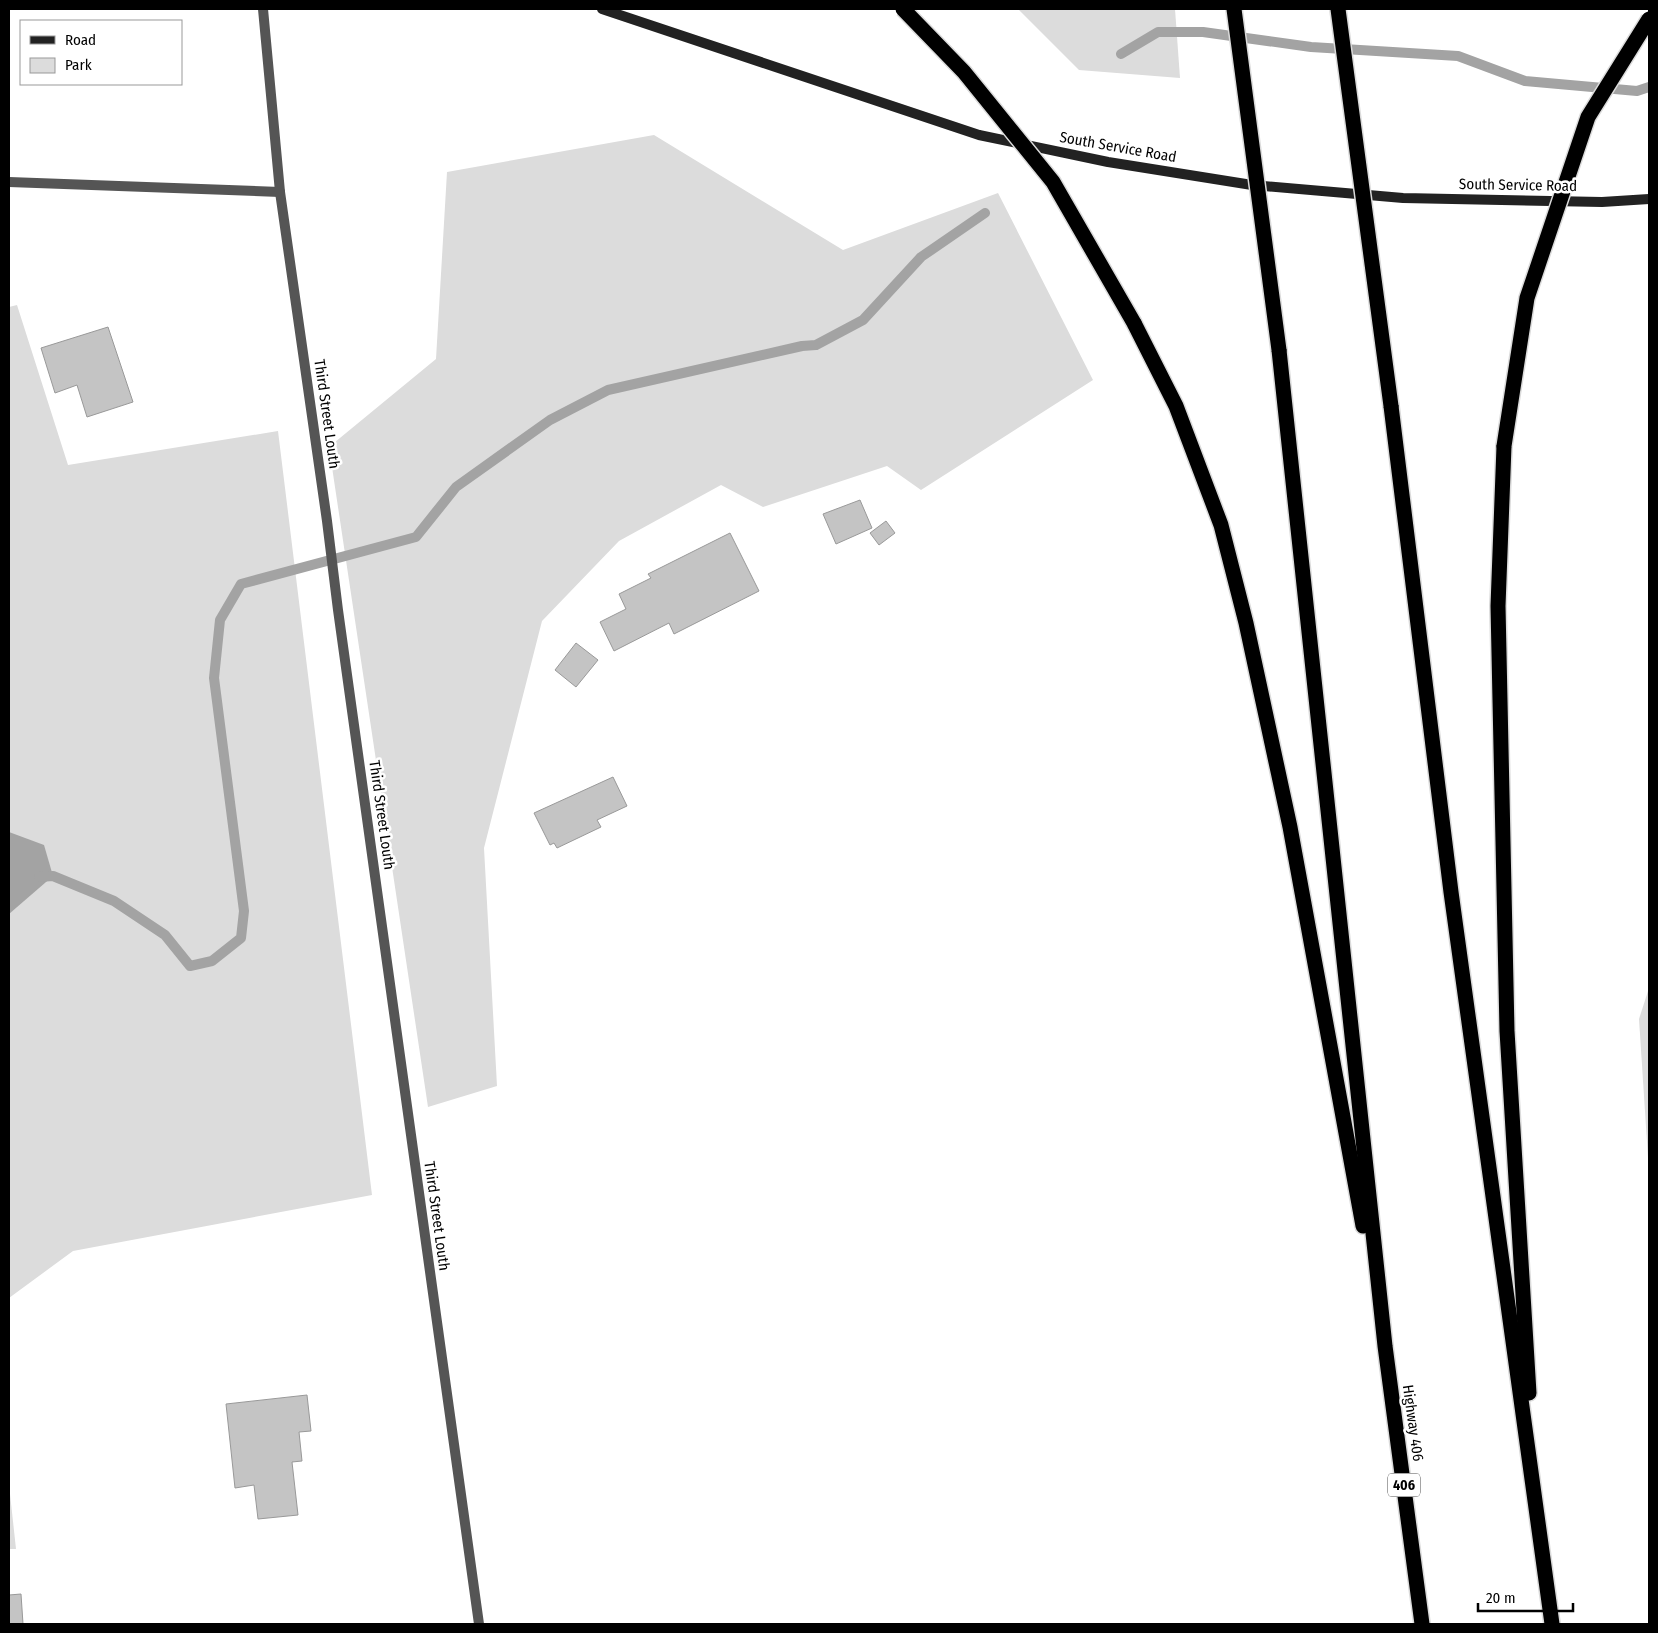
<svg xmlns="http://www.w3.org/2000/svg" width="1658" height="1633" viewBox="0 0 1658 1633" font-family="'Fira Sans Condensed',sans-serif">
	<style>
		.green { fill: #dcdcdc }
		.water { fill: #a3a3a3 }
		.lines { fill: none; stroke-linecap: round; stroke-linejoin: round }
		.stream { stroke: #a3a3a3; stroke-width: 10 }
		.building { fill: #c4c4c4; stroke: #999 }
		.motorway-casing { stroke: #dbdbdb; stroke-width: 18 }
		.service { stroke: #555; stroke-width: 10 }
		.tertiary { stroke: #555; stroke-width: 10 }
		.secondary { stroke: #222; stroke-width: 10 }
		.motorway { stroke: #000; stroke-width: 15 }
		.motorway-bridge-casing { stroke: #dbdbdb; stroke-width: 18; stroke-linecap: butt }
		.motorway-bridge { stroke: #000; stroke-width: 15 }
		.labels { text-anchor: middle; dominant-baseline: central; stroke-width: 5; stroke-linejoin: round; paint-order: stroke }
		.shield { fill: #fff; stroke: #4c4c4c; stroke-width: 1 }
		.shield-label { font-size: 14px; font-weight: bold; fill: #000 }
		.street-label { font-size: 15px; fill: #000; stroke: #fff }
	</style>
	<rect width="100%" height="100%" fill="#fff"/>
	<g class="green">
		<polygon points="1018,9 1175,9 1180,78 1079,70"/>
		<polygon points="654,135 843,250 998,193 1093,380 921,490 887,466 763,507 721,485 619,541 542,621 484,848 497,1086 428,1107 329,447 436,359 447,172"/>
		<polygon points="17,305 68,465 278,431 372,1195 73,1251 9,1298 9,307"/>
		<polygon points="1649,988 1649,1173 1639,1019"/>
		<polygon points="9,1485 16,1549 9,1549"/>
	</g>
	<polygon class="water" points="9,832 44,845 53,876 9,914"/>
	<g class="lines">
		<g class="stream">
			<polyline points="1121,54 1158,32 1203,32 1311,47 1458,56 1525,81 1637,91 1649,87"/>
			<polyline points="39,877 53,876 114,901 165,935 190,966 212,961 241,938 244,911 214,678 220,620 241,584 416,537 456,487 550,420 608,390 802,346 816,345 863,320 921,257 985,213"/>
		</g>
	</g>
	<g class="building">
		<polygon points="108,327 133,402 87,417 77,385 55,393 41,348"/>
		<polygon points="860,500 872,528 836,544 823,514"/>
		<polygon points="886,521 895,533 879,545 870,533"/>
		<polygon points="730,533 759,591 674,634 669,623 614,651 600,622 626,609 619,594 651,578 648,574"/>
		<polygon points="576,643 598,660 576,687 555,670"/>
		<polygon points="613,777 627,806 597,820 601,827 557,848 554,843 550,845 534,813"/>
		<polygon points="307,1395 311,1431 299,1432 302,1461 292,1462 298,1515 258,1519 254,1485 235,1488 226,1404"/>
		<polygon points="21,1594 23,1624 9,1624 9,1595"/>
	</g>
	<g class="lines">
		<g class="motorway-casing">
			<g id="motorway">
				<polyline points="1134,323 1176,406 1221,525 1246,623 1290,827 1363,1226"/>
				<polyline points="1279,350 1385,1346 1422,1624"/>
				<polyline points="1391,406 1451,892 1552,1624"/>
				<polyline points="1504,446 1498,606 1507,1031 1529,1393"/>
			</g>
		</g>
		<polyline class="service" points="9,182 280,192"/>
		<polyline class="tertiary" points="263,9 280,192 327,521 338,610 479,1624"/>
		<polyline class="secondary" points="602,9 979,135 1108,162 1252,185 1403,198 1602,202 1649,199"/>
		<use href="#motorway" class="motorway"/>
		<g class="motorway-bridge-casing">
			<g id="motorway-bridge">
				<polyline points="903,9 964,72 1053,182 1134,323"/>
				<polyline points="1234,9 1279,350"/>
				<polyline points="1338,9 1391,406"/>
				<polyline points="1504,446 1527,298 1588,117 1649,19"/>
			</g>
		</g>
		<use href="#motorway-bridge" class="motorway-bridge"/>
	</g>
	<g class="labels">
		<rect class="shield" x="1388" y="1473.5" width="32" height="23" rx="4"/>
		<g class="shield-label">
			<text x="1404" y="1485">406</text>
		</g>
		<g class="street-label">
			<text transform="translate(1118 147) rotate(10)">South Service Road</text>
			<text transform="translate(1518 185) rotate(1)">South Service Road</text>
			<text transform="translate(327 414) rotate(82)">Third Street Louth</text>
			<text transform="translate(382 815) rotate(82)">Third Street Louth</text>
			<text transform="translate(437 1216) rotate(82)">Third Street Louth</text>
			<text transform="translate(1413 1423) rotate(82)">Highway 406</text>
		</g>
	</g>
	<rect width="1658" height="1633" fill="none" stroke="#000000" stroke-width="20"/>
	<rect x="20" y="20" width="162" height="65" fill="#ffffff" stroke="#999999"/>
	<rect x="30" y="36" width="25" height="8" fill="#222222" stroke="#999999"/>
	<text x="65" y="45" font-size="15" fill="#000000">Road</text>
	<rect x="30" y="58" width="25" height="15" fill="#dcdcdc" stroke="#999999"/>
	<text x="65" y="70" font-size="15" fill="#000000">Park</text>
	<path d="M1478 1603v8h95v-8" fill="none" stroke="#000000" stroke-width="2.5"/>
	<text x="1486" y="1603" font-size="15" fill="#000000" stroke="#ffffff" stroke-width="4" paint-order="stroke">20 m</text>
</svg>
